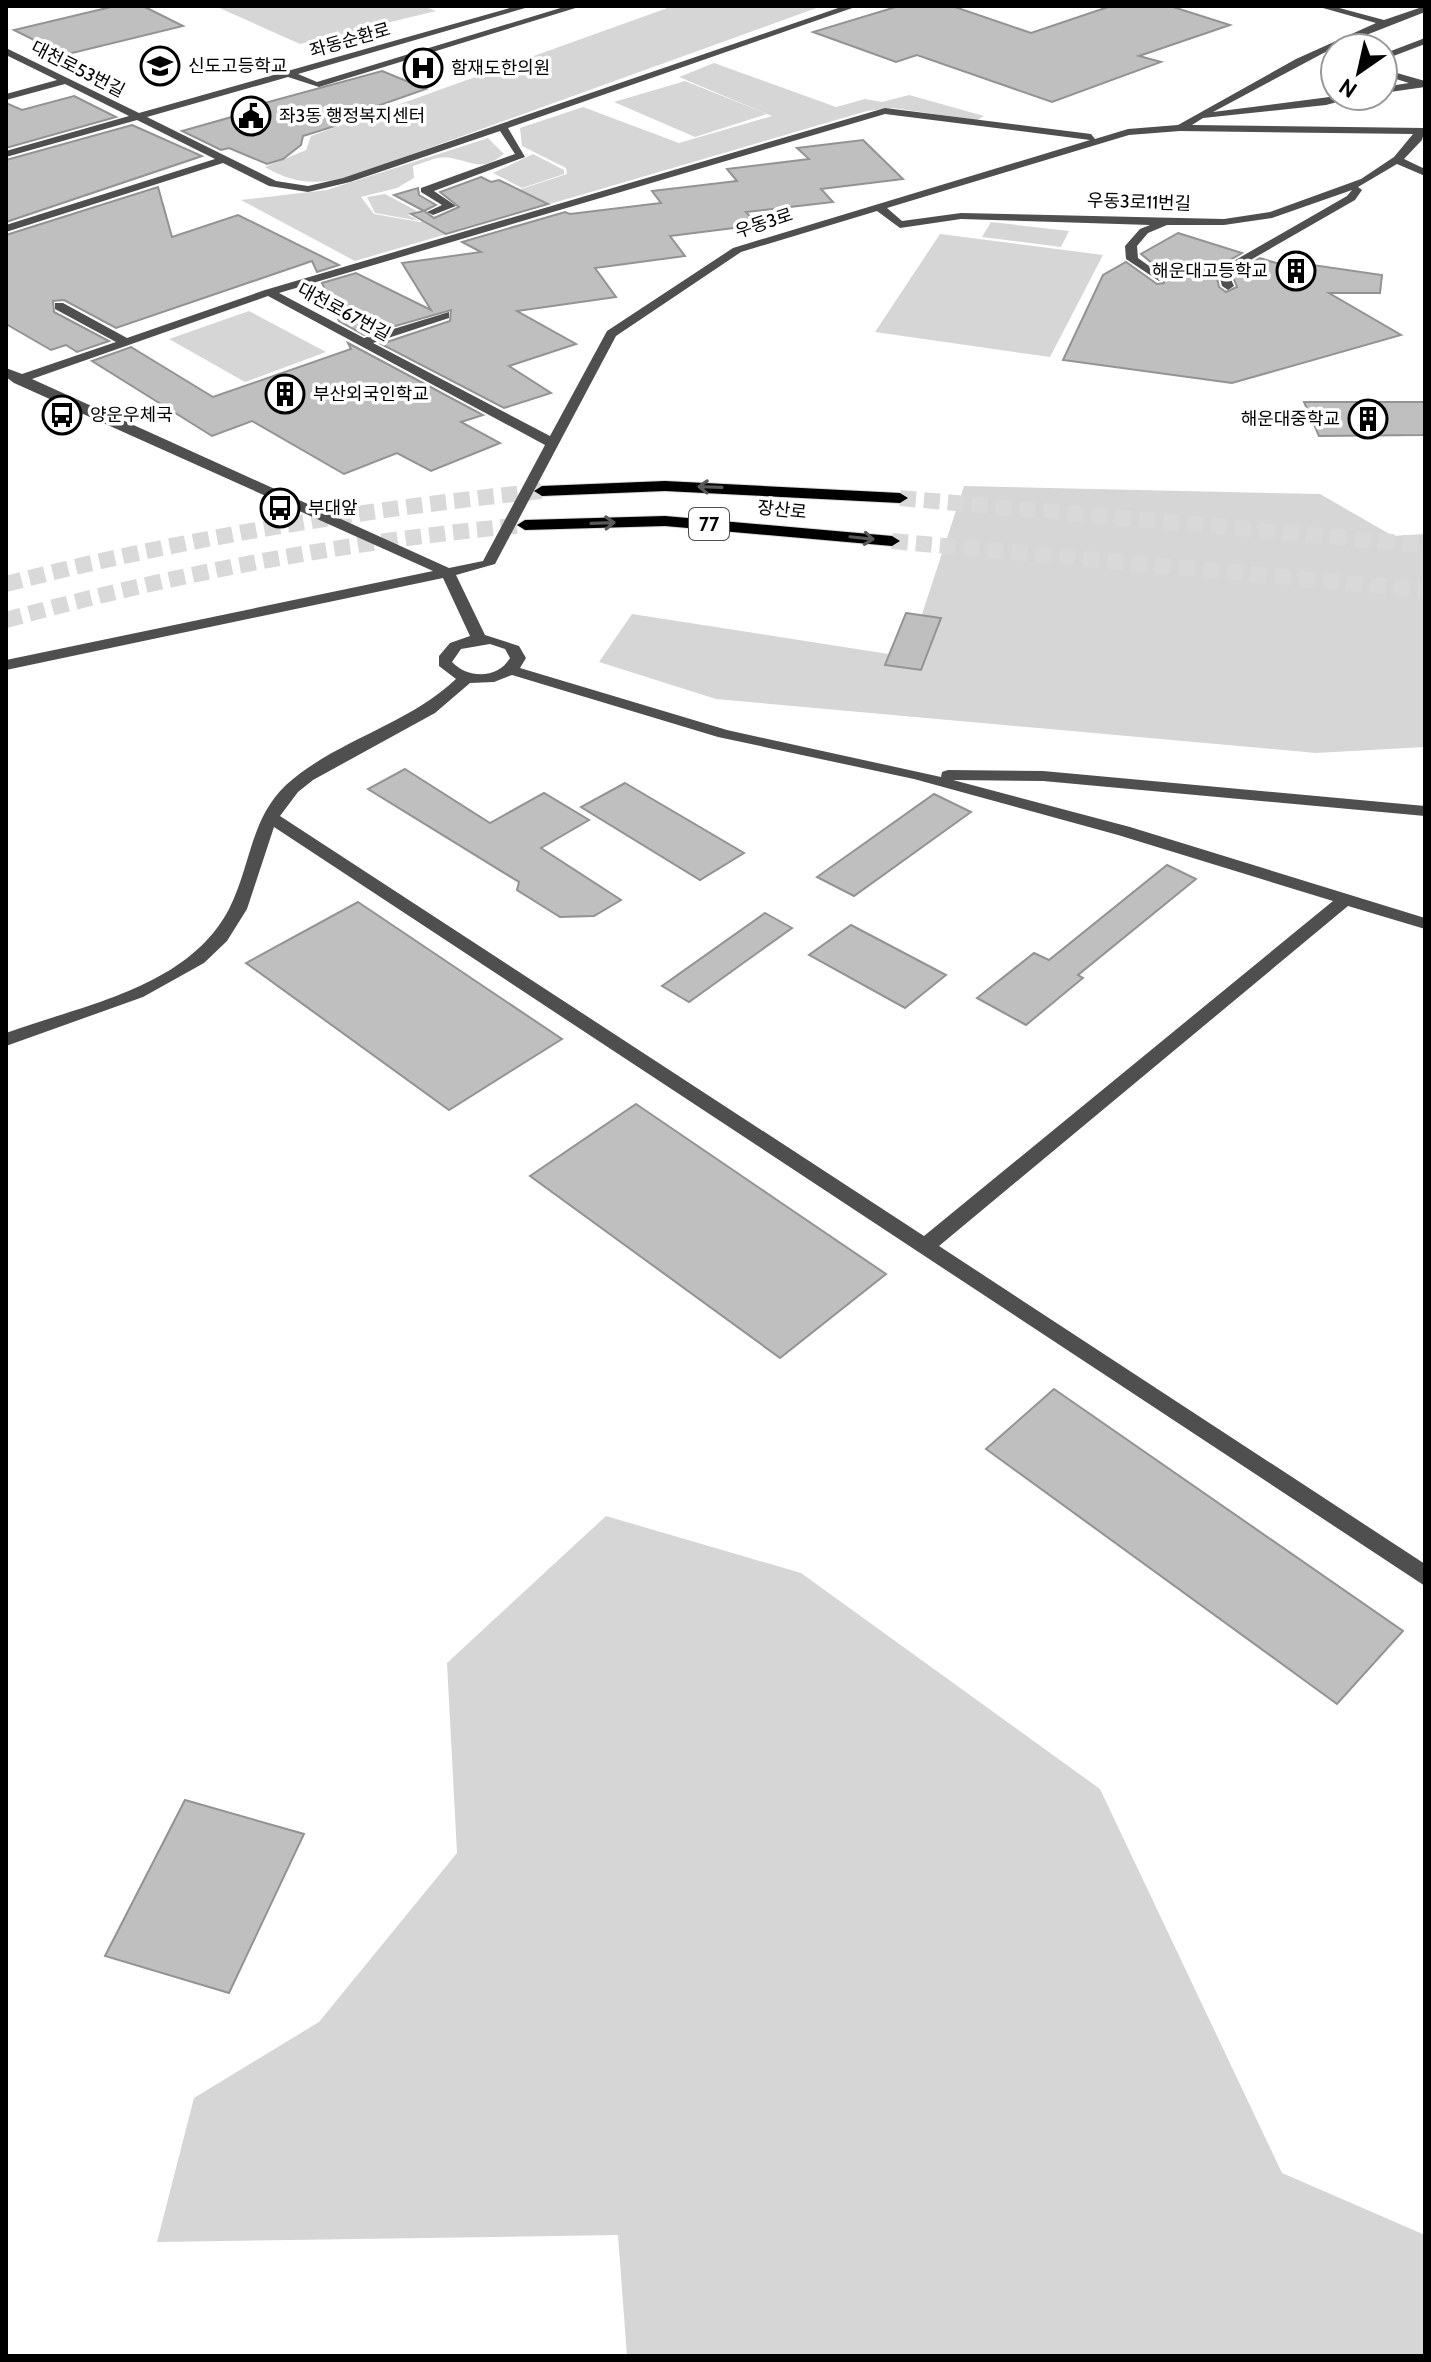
<svg xmlns="http://www.w3.org/2000/svg" width="1431" height="2362" viewBox="0 0 1431 2362" font-family="Cabin,'Noto Sans KR',sans-serif">
	<style>
		.green { fill: #d6d6d6 }
		.building { fill: #bfbfbf; stroke: #939393; stroke-width: 2 }
		.lines { fill: none; stroke-linecap: round; stroke-linejoin: round }
		.highway-tunnel { stroke: #d9d9d9; stroke-width: 16; stroke-dasharray: 16 8; stroke-linecap: butt }
		.highway-casing { stroke: #dbdbdb; stroke-width: 2 }
		.minor { fill: #4f4f4f; fill-rule: evenodd }
		.highway { fill: #000; fill-rule: evenodd }
		.oneway { stroke: #595959 }
		.labels { text-anchor: middle; dominant-baseline: central; stroke-width: 7; stroke-linejoin: round; paint-order: stroke }
		.far-street-label { font-size: 18px; fill: #000; stroke: #fff }
		.far-poi-label { font-size: 18px; fill: #000; stroke: #fff; text-anchor: start }
		.shield { fill: #fff; stroke: #4c4c4c; stroke-width: 2 }
		.shield-label { font-size: 20px; font-weight: bold; fill: #000 }
	</style>
	<rect width="100%" height="100%" fill="#fff"/>
	<g class="green">
		<polygon points="215,6 423,6 436,11 300,44"/>
		<path d="M 673,6 L 822,6 L 349,177 C 316,185 294,184 265,167 L 306,150 L 311,136 Z"/>
		<path d="M 714,63 L 836,107 L 865,99 L 882,102 L 909,95 L 984,116 L 977,120 L 893,108 L 867,111 L 355,261 L 241,200 L 327,190 L 488,138 L 504,154 C 481,172 474,162 451,158 C 438,155 425,163 413,166 L 414,178 L 397,188 L 361,197 L 374,214 L 420,222 L 567,174 L 566,168 L 522,146 L 520,128 L 583,107 L 679,143 L 772,116 L 679,77 Z"/>
		<polygon points="685,81 767,114 695,137 614,102"/>
		<polygon points="533,154 564,170 564,174 522,188 493,173"/>
		<polygon points="385,194 417,211 408,215 420,221 375,213 367,197"/>
		<polygon points="991,222 1069,231 1061,247 982,237"/>
		<polygon points="940,234 1103,255 1050,357 875,332"/>
		<polygon points="249,311 326,352 245,382 169,339"/>
		<polygon points="964,486 1320,494 1393,536 1425,534 1425,747 1316,753 716,699 599,662 632,614 908,657"/>
		<polygon points="606,1516 801,1573 1100,1789 1282,2173 1425,2235 1425,2356 627,2356 618,2235 157,2242 194,2098 319,2022 457,1853 447,1663"/>
	</g>
	<g class="building">
		<polygon points="115,6 143,6 183,26 64,55 14,30"/>
		<polygon points="899,6 952,6 1031,33 1111,6 1170,6 1230,25 1139,56 1161,62 1052,102 917,55 896,62 813,32"/>
		<polygon points="382,71 426,89 329,123 335,126 303,136 301,145 283,159 267,164 229,148 221,150 182,131 267,107 261,104"/>
		<polygon points="74,96 116,117 6,148 6,103 22,110"/>
		<polygon points="132,125 202,156 6,222 6,160"/>
		<polygon points="863,140 903,179 821,189 833,202 746,212 758,225 670,236 685,256 595,268 616,297 517,311 576,344 509,366 551,393 504,408 381,344 450,321 451,310 364,335 339,321 322,283 356,273 431,310 402,263 481,252 462,242 565,212 570,214 661,203 652,191 737,181 727,169 809,159 797,148"/>
		<polygon points="481,177 491,182 499,180 548,204 446,234 411,214 424,211 394,195 418,188 419,195 436,205 424,211 434,218 459,207 440,192"/>
		<polygon points="158,187 172,237 238,215 339,265 317,272 312,261 116,328 64,300 53,301 54,312 109,341 77,352 66,345 51,350 6,324 6,235"/>
		<polygon points="1178,233 1242,253 1215,269 1219,287 1226,292 1237,287 1232,274 1260,258 1302,271 1306,264 1382,275 1380,293 1329,293 1401,335 1232,383 1063,360 1103,275 1126,262 1157,284 1164,283 1165,274 1141,254"/>
		<polygon points="348,343 483,415 461,422 500,443 431,471 397,453 344,474 252,421 212,436 92,361 131,347 213,397 351,349"/>
		<polygon points="1304,402 1425,402 1425,435 1319,436"/>
		<polygon points="906,613 941,618 921,670 885,665"/>
		<polygon points="405,769 490,823 544,793 589,820 541,848 621,900 594,916 560,917 517,890 519,882 368,789"/>
		<polygon points="625,783 744,853 700,880 581,807"/>
		<polygon points="934,794 971,812 854,896 817,877"/>
		<polygon points="1167,865 1196,879 1078,975 1083,978 1026,1025 977,998 1034,953 1049,960"/>
		<polygon points="358,902 483,986 562,1039 449,1110 246,963"/>
		<polygon points="765,913 792,928 689,1002 662,986"/>
		<polygon points="851,925 946,975 905,1008 809,955"/>
		<polygon points="636,1104 777,1200 886,1274 780,1358 530,1176"/>
		<polygon points="1054,1389 1403,1631 1337,1704 986,1449"/>
		<polygon points="185,1800 304,1834 229,1993 105,1956"/>
	</g>
	<g class="lines">
		<g class="highway-tunnel">
			<polyline points="900,498 1425,545"/>
			<polyline points="892,541 1425,590"/>
			<path d="M 6,584 C 183,538 361,510 542,491"/>
			<path d="M 6,620 C 177,573 349,541 525,525"/>
		</g>
		<g class="highway-casing">
			<g id="highway">
				<polygon points="665,481 900,493 908,498 900,503 665,491 542,496 534,491 542,486"/>
				<polygon points="665,516 892,536 900,541 892,546 665,526 525,530 517,525 525,520"/>
			</g>
		</g>
		<g class="minor">
			<polygon points="517,6 532,6 298,74 317,82 567,6 582,6 319,87 288,77 147,117 276,181 308,186 343,178 844,6 858,6 508,128 525,157 434,191 456,206 433,215 427,212 442,205 421,192 421,188 515,154 500,131 350,182 308,192 269,186 223,163 6,232 6,225 215,159 137,120 6,157 6,151 129,116 65,84 6,100 6,94 57,80 6,55 6,48 139,113"/>
			<path d="M 1316,6 L 1332,6 L 1384,20 L 1425,6 L 1425,12 L 1333,48 L 1213,112 L 1337,96 L 1353,96 L 1352,98 L 1326,105 L 1203,118 L 1192,125 L 1425,128 L 1422,140 L 1404,159 L 1425,169 L 1425,176 L 1397,164 L 1358,187 L 1362,190 L 1355,200 L 1228,273 L 1234,286 L 1228,290 L 1222,286 L 1218,270 L 1347,196 L 1352,190 L 1272,218 L 1224,225 L 1167,225 L 1148,233 L 1137,246 L 1138,258 L 1163,276 L 1163,280 L 1159,281 L 1126,259 L 1125,246 L 1140,229 L 1150,225 L 961,219 L 900,228 L 877,211 L 741,252 L 616,336 L 495,564 L 456,575 L 485,635 L 519,646 L 526,658 L 520,668 L 727,730 L 941,777 L 942,772 L 948,770 L 1043,771 L 1425,806 L 1425,816 L 1043,781 L 953,780 L 1130,827 L 1425,918 L 1425,929 L 1348,906 L 939,1246 L 1425,1564 L 1425,1586 L 274,827 L 247,909 L 227,941 L 204,963 L 143,997 L 6,1046 L 6,1033 C 82,1005 188,988 229,909 C 251,866 250,819 286,785 C 336,740 406,726 456,679 L 439,666 L 439,656 L 450,643 L 470,636 L 443,578 L 6,670 L 6,660 L 433,571 L 14,383 L 6,377 L 6,368 L 22,374 L 116,342 L 55,309 L 55,303 L 63,303 L 127,338 L 265,290 L 885,108 L 1091,134 L 1095,139 L 1128,129 L 1178,125 L 1296,59 L 1376,23 ZM 885,114 L 1090,140 L 733,248 L 607,331 L 550,436 L 373,343 L 449,318 L 449,312 L 364,338 L 279,293 ZM 1180,131 L 1413,134 L 1394,157 L 1361,179 L 1270,212 L 1224,219 L 961,213 L 902,221 L 887,208 L 1129,135 ZM 268,296 L 545,445 L 483,561 L 449,568 L 32,379 ZM 490,644 L 505,649 L 510,658 C 498,679 468,679 452,662 L 461,649 ZM 512,675 L 718,737 L 914,779 L 1118,835 L 1333,901 L 924,1236 L 280,816 L 298,792 L 313,780 L 435,713 L 470,683 L 494,682 Z"/>
			<polygon points="1425,38 1425,44 1383,60 1383,54"/>
			<polygon points="1383,69 1425,81 1425,87 1383,93 1383,87 1409,83 1383,75"/>
		</g>
		<use href="#highway" class="highway"/>
	</g>
	<defs><path id="oneway-shaft" d="M-6 0H5M1.5-3L5.5 0L1.5 3" fill="none" stroke-width="1.6" stroke-linecap="round" stroke-linejoin="round" transform="scale(2)"/></defs>
	<g class="oneway">
		<use href="#oneway-shaft" transform="translate(710 487) rotate(-178)"/>
		<use href="#oneway-shaft" transform="translate(603 523) rotate(-2)"/>
		<use href="#oneway-shaft" transform="translate(862 538) rotate(6)"/>
	</g>
	<defs>
		<g id="school-ring" transform="scale(2)"><circle r="9.5" fill="#fff" stroke="#000" stroke-width="1.5"/><path d="M0-5L7-2L0 1L-7-2ZM-4 1L0 2.5L4 1V4Q0 6-4 4Z" fill="#000"/></g>
		<g id="hospital-ring" transform="scale(2)"><circle r="9.5" fill="#fff" stroke="#000" stroke-width="1.5"/><path d="M-5-5h3v3.5h4V-5h3V5h-3V1.5h-4V5h-3Z" fill="#000"/></g>
		<g id="civic-ring" transform="scale(2)"><circle r="9.5" fill="#fff" stroke="#000" stroke-width="1.5"/><path d="M-.6-6.5H3V-4.5H.6V-3L4-1V1h2V6H-6V1h2V-1L-.6-3ZM-1.2 2.5V6h2.4V2.5Z" fill="#000"/></g>
		<g id="building-ring" transform="scale(2)"><circle r="9.5" fill="#fff" stroke="#000" stroke-width="1.5"/><path d="M-4-6H4V6H1V3H-1V6H-4ZM-2.5-4.3h1.7v1.8h-1.7ZM.8-4.3h1.7v1.8H.8ZM-2.5-1h1.7V.8h-1.7ZM.8-1h1.7V.8H.8Z" fill="#000"/></g>
		<g id="bus-ring" transform="scale(2)"><circle r="9.5" fill="#fff" stroke="#000" stroke-width="1.5"/><path d="M-5-6H5V4H4V6H2V4H-2V6H-4V4H-5ZM-3.5-4V0h7V-4ZM-3.5 1.2v1.5H-2V1.2ZM2 1.2v1.5H3.5V1.2Z" fill="#000"/></g>
	</defs>
	<g fill-rule="evenodd">
		<use href="#school-ring" x="160" y="66"/>
		<use href="#hospital-ring" x="423" y="68"/>
		<use href="#civic-ring" x="251" y="116"/>
		<use href="#building-ring" x="1296" y="271"/>
		<use href="#building-ring" x="285" y="394"/>
		<use href="#bus-ring" x="62" y="415"/>
		<use href="#building-ring" x="1368" y="419"/>
		<use href="#bus-ring" x="280" y="508"/>
	</g>
	<g class="labels">
		<g class="far-street-label">
			<text transform="translate(350 40) rotate(-16)">좌동순환로</text>
			<text transform="translate(78 69) rotate(27)">대천로53번길</text>
			<text transform="translate(1139 202) rotate(2)">우동3로11번길</text>
			<text transform="translate(764 223) rotate(-18)">우동3로</text>
			<text transform="translate(344 312) rotate(28)">대천로67번길</text>
			<text transform="translate(782 510) rotate(6)">장산로</text>
		</g>
		<g class="far-poi-label">
			<text x="188" y="66">신도고등학교</text>
			<text x="451" y="68">함재도한의원</text>
			<text x="279" y="116">좌3동 행정복지센터</text>
			<text x="1268" y="271" text-anchor="end">해운대고등학교</text>
			<text x="313" y="394">부산외국인학교</text>
			<text x="90" y="415">양운우체국</text>
			<text x="1340" y="419" text-anchor="end">해운대중학교</text>
			<text x="308" y="508">부대앞</text>
		</g>
		<rect class="shield" x="689" y="508" width="40" height="32" rx="6"/>
		<g class="shield-label">
			<text x="709" y="524">77</text>
		</g>
	</g>
	<rect width="1431" height="2362" fill="none" stroke="#000000" stroke-width="16"/>
	<g transform="translate(1359 72) rotate(214)"><circle r="38" fill="#ffffff" stroke="#999999" stroke-width="2"/>
	<path d="M0-6L14 30L0 20L-14 30Z" fill="#000000"/>
	<text y="-12" font-size="22" font-weight="bold" text-anchor="middle" fill="#000000">N</text>
	</g>
</svg>
